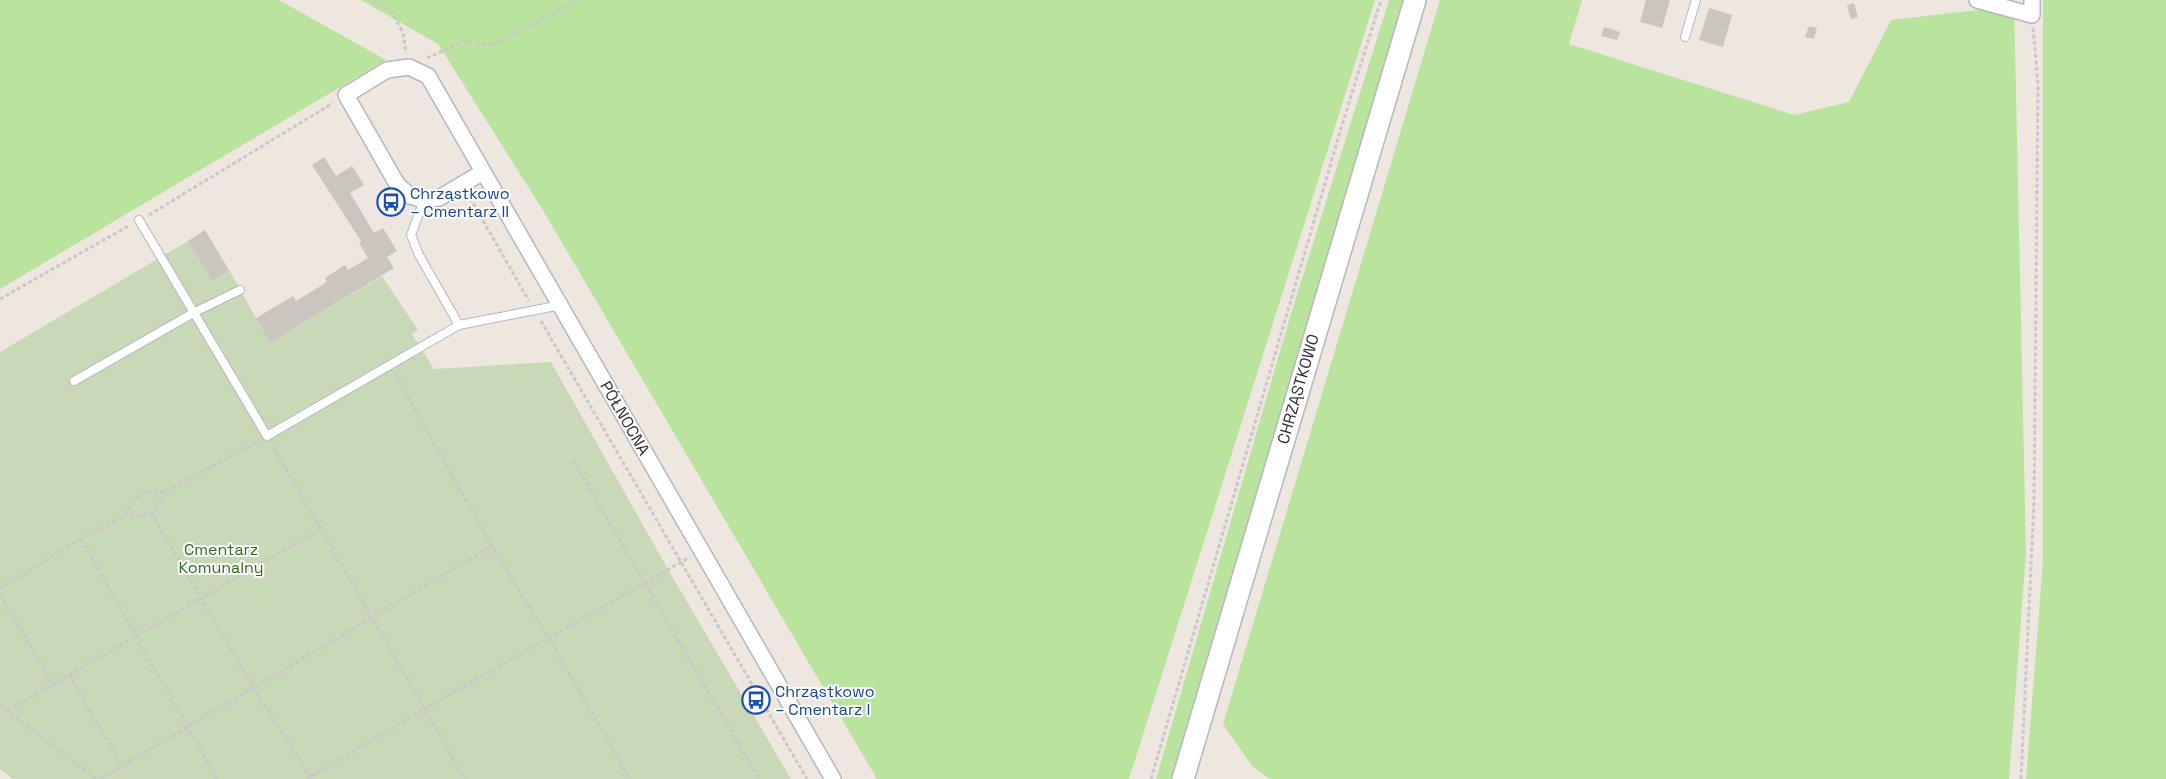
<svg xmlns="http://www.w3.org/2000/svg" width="2166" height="779" viewBox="0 0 2166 779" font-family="'Space Grotesk',sans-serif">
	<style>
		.green { fill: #bae39e }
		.cemetery { fill: #c9d8b7 }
		.building { fill: #cac5be }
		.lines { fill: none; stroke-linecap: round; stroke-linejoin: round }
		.lane-casing { stroke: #b3b7c0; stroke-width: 10 }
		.street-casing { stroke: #b3b7c0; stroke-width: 18 }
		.secondary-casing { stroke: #b3b7c0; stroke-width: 24 }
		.path { stroke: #c8c8c8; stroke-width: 3; stroke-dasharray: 4 2.5; stroke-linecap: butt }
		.lane { stroke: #fff; stroke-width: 8 }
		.street { stroke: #fff; stroke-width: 15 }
		.secondary { stroke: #fff; stroke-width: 21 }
		.labels { text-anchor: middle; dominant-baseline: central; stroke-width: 4; stroke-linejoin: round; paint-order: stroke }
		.transit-label { font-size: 16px; fill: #164399; stroke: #fff; text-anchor: start }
		.street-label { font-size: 16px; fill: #2d2d2d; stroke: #fff }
		.park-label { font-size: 16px; fill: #326b1c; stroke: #fff }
	</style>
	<rect width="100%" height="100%" fill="#eee7e0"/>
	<g class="green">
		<polygon points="0,0 279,0 386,60 0,289"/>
		<polygon points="361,0 1375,0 1129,779 877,779 544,212 438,44"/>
		<polygon points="1389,0 1405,0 1265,466 1174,779 1156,779 1290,317"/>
		<polygon points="1440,0 1582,0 1569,44 1794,115 1849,102 1891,20 2013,6 1998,0 2014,0 2026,552 2009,779 1270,779 1252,766 1223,724"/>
		<polygon points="2043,0 2166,0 2166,779 2026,779 2043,561"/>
	</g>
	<polygon class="cemetery" points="188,241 212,281 229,270 270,343 382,276 418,330 412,334 434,369 551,362 669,571 791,779 13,779 0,769 0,352"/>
	<g class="building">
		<polygon points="1646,0 1670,0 1662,28 1640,22"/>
		<polygon points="1854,3 1858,17 1851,19 1847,5"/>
		<polygon points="1709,8 1732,15 1723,47 1699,40"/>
		<polygon points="1809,26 1817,28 1814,39 1805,37"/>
		<polygon points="1604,27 1620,32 1617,40 1601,36"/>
		<polygon points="324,157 336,176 352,166 364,185 350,193 374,233 383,228 397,251 387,257 394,268 270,343 256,318 293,296 296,301 327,282 325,278 345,265 348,270 368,258 359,243 361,241 312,165"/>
		<polygon points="205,230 229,270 212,281 188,241"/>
	</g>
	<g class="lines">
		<g class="lane-casing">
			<g id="lane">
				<polyline points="1685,37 1696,0"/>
				<polyline points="424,200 411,235 419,255 459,325 561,305"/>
				<polyline points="139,220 267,436 459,325"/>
				<polyline points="74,381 195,312 240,290"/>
			</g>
		</g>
		<g class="street-casing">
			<g id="street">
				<polyline points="1977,0 2032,15 2032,0"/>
				<polyline points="483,172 439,198 424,200 410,196 397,184 346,95 387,70 409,67 428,76 833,779"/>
			</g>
		</g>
		<g class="secondary-casing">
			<polyline id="secondary" points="1183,779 1415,0"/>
		</g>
		<g class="path">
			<polyline points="374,0 391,11 403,33 406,53"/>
			<polyline points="427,58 464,41 492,45 578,0"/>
			<polyline points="470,198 529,301"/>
			<polyline points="149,215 333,103"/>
			<polyline points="0,299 130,225"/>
			<polyline points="541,321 807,779"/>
			<polyline points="395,374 492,546 549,639 630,779"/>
			<polyline points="273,446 465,779"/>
			<polyline points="573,460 759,779"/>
			<polyline points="151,513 253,687 312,779"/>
			<path d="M 126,515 C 134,497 143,488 164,492 L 259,441"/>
			<polyline points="81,539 217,779"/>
			<polyline points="0,588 73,543 126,515 143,516 153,512 162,501 164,492"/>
			<polyline points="0,595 53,684"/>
			<polyline points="69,675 122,766"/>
			<polyline points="0,705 96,779"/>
			<polyline points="7,711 320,529"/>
			<polyline points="100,779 492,546"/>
			<polyline points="307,779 424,709 690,557"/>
			<polyline points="1151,779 1342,125 1381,0"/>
			<polyline points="2021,779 2034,502 2038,84 2033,28"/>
		</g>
		<use href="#lane" class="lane"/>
		<use href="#street" class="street"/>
		<use href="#secondary" class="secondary"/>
	</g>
	<defs>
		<g id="bus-ring" transform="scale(1.4375)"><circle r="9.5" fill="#fff" stroke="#1a4fb4" stroke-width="1.5"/><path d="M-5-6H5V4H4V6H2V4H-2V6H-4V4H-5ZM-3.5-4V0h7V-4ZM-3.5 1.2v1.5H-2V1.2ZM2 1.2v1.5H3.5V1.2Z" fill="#1a4fb4"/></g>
	</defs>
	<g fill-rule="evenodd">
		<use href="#bus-ring" x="391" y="202"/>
		<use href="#bus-ring" x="756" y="700"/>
	</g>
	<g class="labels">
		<g class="transit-label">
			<text x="410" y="193">Chrząstkowo<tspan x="410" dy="18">– Cmentarz II</tspan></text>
			<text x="775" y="691">Chrząstkowo<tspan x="775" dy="18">– Cmentarz I</tspan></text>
		</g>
		<g class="street-label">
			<text transform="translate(1298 389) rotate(-74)">CHRZĄSTKOWO</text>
			<text transform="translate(625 418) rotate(60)">PÓŁNOCNA</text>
		</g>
		<g class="park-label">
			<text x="221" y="549">Cmentarz<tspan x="221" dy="18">Komunalny</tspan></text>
		</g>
	</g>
</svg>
